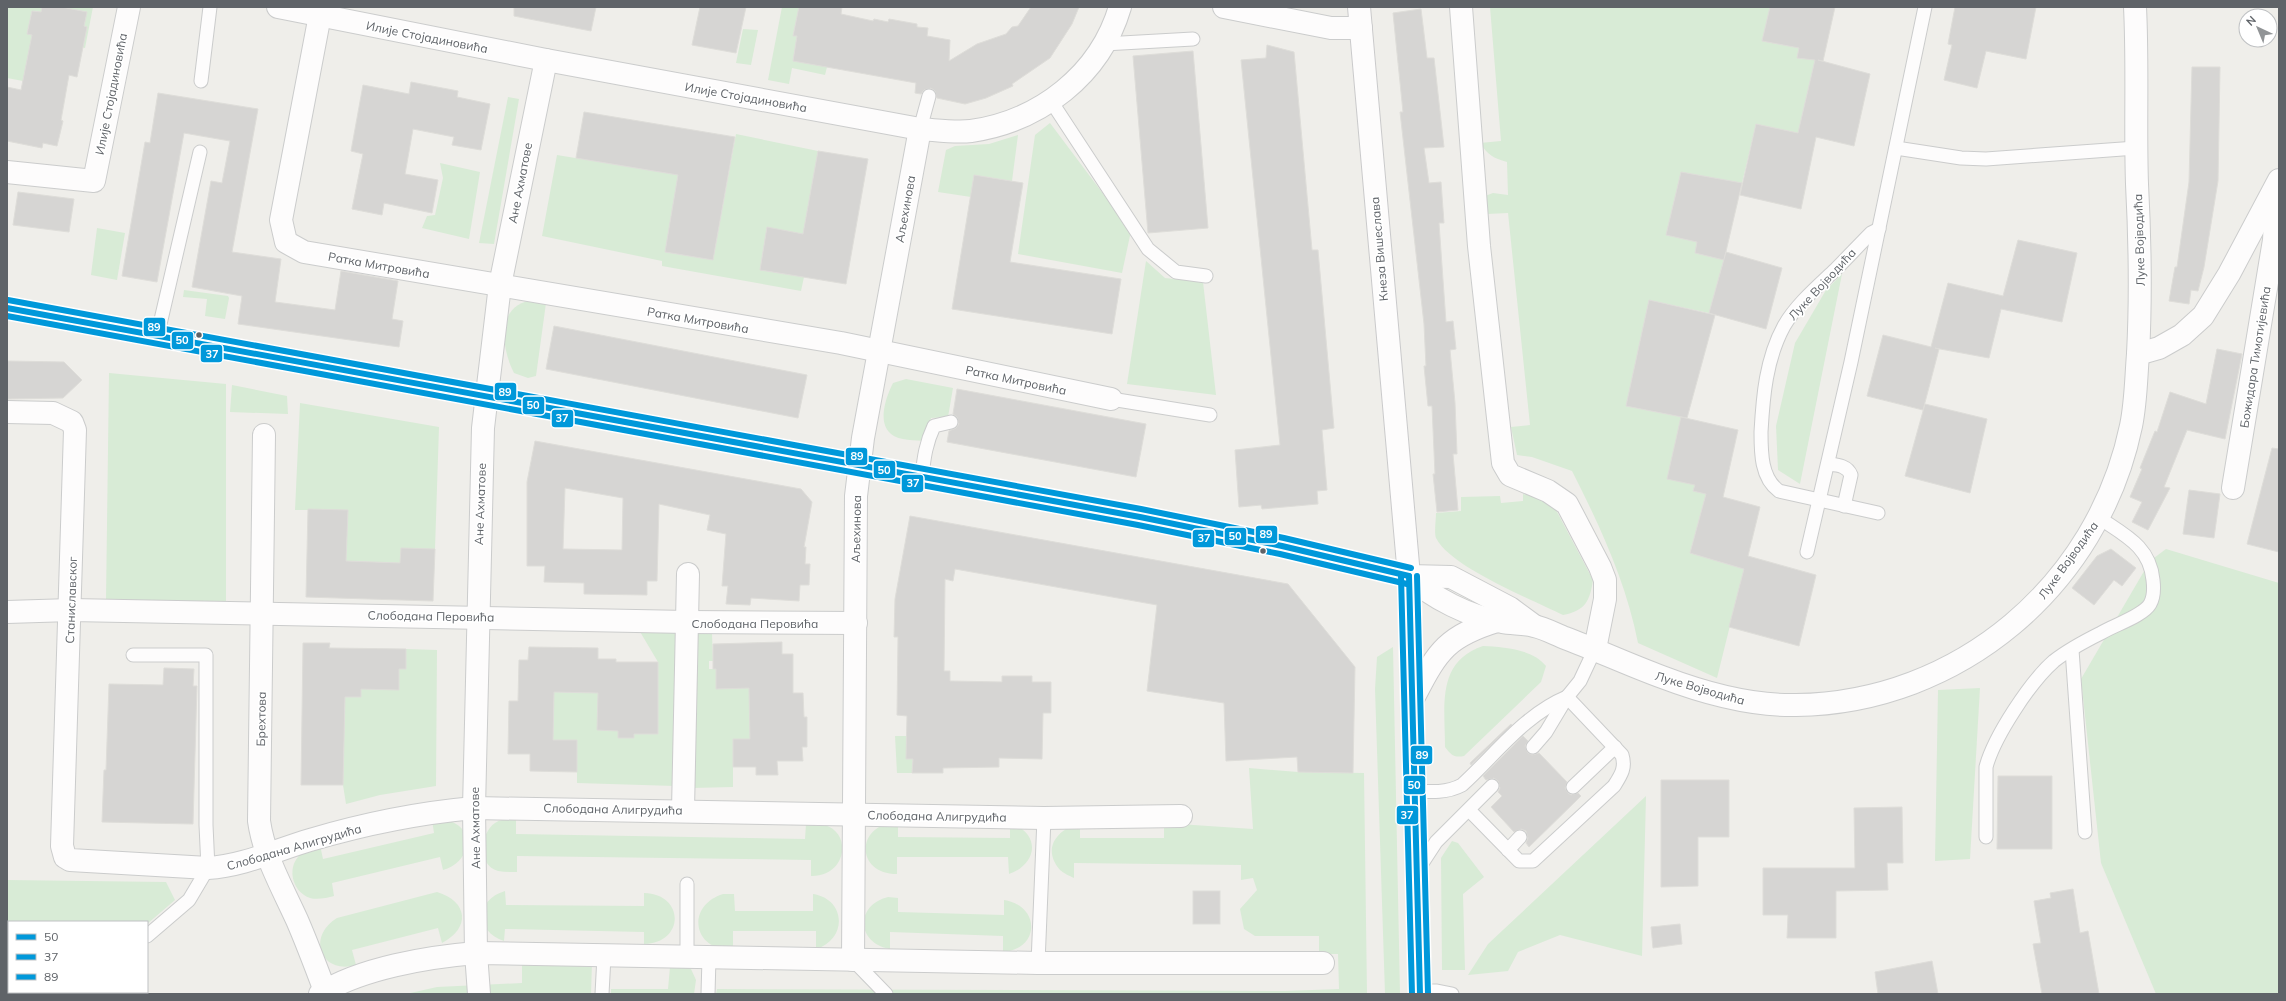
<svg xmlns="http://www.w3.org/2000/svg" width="2286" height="1001" viewBox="0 0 2286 1001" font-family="Mulish,sans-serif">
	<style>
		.green { fill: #d8ebd6 }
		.building { fill: #d6d5d3; stroke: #deddd9; fill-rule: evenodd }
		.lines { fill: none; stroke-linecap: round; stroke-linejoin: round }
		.lane-casing { stroke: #cbcccc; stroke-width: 15 }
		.street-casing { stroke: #cbcccc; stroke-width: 24 }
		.secondary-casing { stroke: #cacacb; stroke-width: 24 }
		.lane { stroke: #fdfcfc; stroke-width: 13 }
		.street { stroke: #fdfcfc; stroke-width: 22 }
		.secondary { stroke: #fdfcfc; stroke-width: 22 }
		.bus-1-casing { stroke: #fff; stroke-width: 9 }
		.bus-2-casing { stroke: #fff; stroke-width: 9 }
		.bus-3-casing { stroke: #fff; stroke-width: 9 }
		.bus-1 { stroke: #0098da; stroke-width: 6 }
		.bus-2 { stroke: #0098da; stroke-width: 6 }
		.bus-3 { stroke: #0098da; stroke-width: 6 }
		.bus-dot { fill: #5f6368; stroke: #fff; stroke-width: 1.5 }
		.labels { text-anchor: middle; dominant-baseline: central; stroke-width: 3.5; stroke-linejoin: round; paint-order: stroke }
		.street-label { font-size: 12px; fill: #5f6368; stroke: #fff }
		.line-badge { stroke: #fff; stroke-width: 1.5 }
		.badge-label { font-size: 11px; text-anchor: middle; font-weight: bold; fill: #fff }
	</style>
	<rect width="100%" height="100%" fill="#efeeea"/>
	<g class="green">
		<polygon points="7,7 42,7 41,12 32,11 27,33 35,35 29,52 23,81 7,78"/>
		<polygon points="61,7 93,7 85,48 76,46 77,41 84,42 87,27 84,26 87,12"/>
		<polygon points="782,7 799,7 793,35 797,36 793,60 827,67 825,75 792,68 789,84 768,80"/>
		<path d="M 1490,7 L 1770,7 L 1762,41 L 1799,48 L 1797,58 L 1815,60 L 1798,133 L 1756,124 L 1742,183 L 1681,172 L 1666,235 L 1697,242 L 1695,253 L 1724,260 L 1709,313 L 1649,300 L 1626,406 L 1681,417 L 1696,485 L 1693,491 L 1706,494 L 1690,553 L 1744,569 L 1717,678 L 1638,643 C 1626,582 1600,526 1572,471 L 1532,457 L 1517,455 L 1511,427 L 1530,425 L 1508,213 L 1487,214 L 1485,196 L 1493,193 L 1508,195 L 1507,162 C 1493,158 1488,155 1480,143 L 1501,141 Z"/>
		<polygon points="743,29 758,30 751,65 736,63"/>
		<polygon points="508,97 519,99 494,244 479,243"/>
		<polygon points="1050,123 1131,231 1122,273 1018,254 1035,135"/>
		<polygon points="736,134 818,151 803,234 767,228 760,270 804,277 801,291 662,266 662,261 542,236 557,155 678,175 665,252 713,260"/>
		<polygon points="1018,135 1012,181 974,175 971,197 938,192 946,150 955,146 989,144"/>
		<polygon points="440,163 480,172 469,239 422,228 427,216 435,215 443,178"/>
		<polygon points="97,228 125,233 117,280 91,275"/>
		<polygon points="1146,261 1165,278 1203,282 1216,395 1127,384"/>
		<polygon points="1842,274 1800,484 1778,470 1776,426 1795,343 1826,290"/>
		<polygon points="184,290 228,296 229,298 225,319 205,316 207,299 183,297"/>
		<path d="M 535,300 L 546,303 L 536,376 L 528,378 L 514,373 C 501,348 495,303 535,300 Z"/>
		<polygon points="109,373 226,384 226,603 106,600"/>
		<path d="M 906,379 L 953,388 L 948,417 L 931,418 L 925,441 C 916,440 899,441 891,434 C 877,422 886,397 893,383 Z"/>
		<polygon points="232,385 287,396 288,414 230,412"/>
		<polygon points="300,403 439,427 435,549 400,563 346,561 348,510 295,510"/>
		<path d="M 1523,494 L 1539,498 L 1556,510 L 1593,580 C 1590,601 1585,611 1563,615 C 1533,600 1450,567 1436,538 C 1434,532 1436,520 1436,513 L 1461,511 L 1461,497 L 1500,496 L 1501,503 L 1523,501 Z"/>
		<polygon points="2166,549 2279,583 2279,994 2156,994 2101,863 2081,679 2150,561"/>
		<polygon points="639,630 680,630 675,786 577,783 577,740 553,740 554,692 598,693 598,730 618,731 618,738 633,738 634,734 658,734 658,707 655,707 658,697 658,662"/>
		<polygon points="694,633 712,634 713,661 709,661 709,669 716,669 716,689 741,688 741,676 749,676 750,739 733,739 733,787 692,788"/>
		<path d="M 1483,646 C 1503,647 1533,649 1546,666 L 1541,682 L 1464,756 C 1454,758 1451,755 1445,747 C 1445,706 1436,662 1483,646 Z"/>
		<polygon points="1393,647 1400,994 1385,994 1375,689 1377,657"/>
		<polygon points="406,649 437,650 436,786 380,795 346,804 343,785 345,697 361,689 399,690 399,669 406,668"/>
		<polygon points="1980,688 1970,859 1935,861 1938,690"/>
		<polygon points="895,736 907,736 913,759 912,773 897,773"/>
		<path d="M 1249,768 L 1298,772 L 1364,773 L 1367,994 L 716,994 L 717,989 L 1285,991 L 1339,989 L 1338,954 L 1319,954 L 1319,936 L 1255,936 L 1244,929 L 1240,909 L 1257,890 L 1253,878 L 1241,880 L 1241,865 L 1074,863 L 1074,878 C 1070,876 1063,873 1060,870 C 1041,848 1058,829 1080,823 L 1080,838 L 1164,838 L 1164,823 L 1253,829 Z"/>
		<polygon points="1646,796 1642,956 1560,935 1518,952 1508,971 1468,975 1488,944"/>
		<path d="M 516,819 L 516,834 L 805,839 L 806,824 C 812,824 819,823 825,825 C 853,834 846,877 811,876 L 811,860 L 517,856 L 517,872 C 511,872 504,872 498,871 C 477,865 480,833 495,823 C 501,819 509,819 516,819 Z"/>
		<path d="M 432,820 C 438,820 445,819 450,821 C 478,831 468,864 443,870 L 440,857 L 332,883 L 334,896 C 327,898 317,900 310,898 C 293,892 287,870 298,857 C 303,850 312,848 320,845 L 323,859 L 434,833 Z"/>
		<path d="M 898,822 L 898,837 L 1010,838 L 1010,823 C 1041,833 1038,864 1009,874 L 1008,857 L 897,857 L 897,874 C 855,874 855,824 898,822 Z"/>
		<polygon points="1452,841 1458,843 1484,877 1463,894 1465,970 1442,970 1441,858"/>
		<polygon points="7,880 166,882 175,900 147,924 147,922 9,922 9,992 107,992 109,994 7,994"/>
		<path d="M 505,891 L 506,905 L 644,906 L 644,893 C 685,894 685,943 644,944 L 644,932 L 505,929 L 504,941 C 475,931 475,900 505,891 Z"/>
		<path d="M 437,892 C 468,901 471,928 442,943 L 438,928 L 352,950 L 356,965 C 321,975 306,937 337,918 Z"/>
		<path d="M 723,894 L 734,894 L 735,911 L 813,911 L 813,894 C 846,899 848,939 816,949 L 816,931 L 733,931 L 733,949 C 693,952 685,906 723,894 Z"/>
		<path d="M 888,897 L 898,898 L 898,912 L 1004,915 L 1004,900 C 1041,906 1040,949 1003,952 L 1003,936 L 890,932 L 890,949 C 856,943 855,905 888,897 Z"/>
		<polygon points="522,959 592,963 591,994 406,994 437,987 522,983"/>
		<polygon points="670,967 684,967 691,969 696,980 694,994 611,994 611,989 668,989"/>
	</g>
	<g class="building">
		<polygon points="42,7 61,7 87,12 84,26 87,27 77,77 69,75 61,120 63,121 57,146 43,143 42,148 7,141 7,87 21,90 32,35 27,34 32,11 41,12"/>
		<polygon points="514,7 596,7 591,31 514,16"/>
		<polygon points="700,7 746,7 736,53 692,45"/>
		<polygon points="799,7 842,7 841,14 873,21 874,19 888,22 889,19 917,24 917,27 928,28 927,36 950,40 949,61 977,44 1006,34 1012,27 1018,26 1031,7 1079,7 1072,24 1050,58 1012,84 1013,86 986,98 965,104 937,98 935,91 931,88 924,90 921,94 915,93 916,83 793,61 797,36 793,36"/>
		<polygon points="1770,7 1835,7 1823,61 1818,60 1870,74 1854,146 1816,137 1801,209 1740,195 1756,124 1798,133 1815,60 1797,58 1799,48 1762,41"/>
		<polygon points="1955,7 2036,7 2026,59 1986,51 1977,88 1944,80 1952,45 1948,44"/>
		<polygon points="1421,9 1427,58 1434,58 1444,147 1424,148 1429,183 1441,182 1444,223 1439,223 1446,322 1453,321 1456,349 1450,350 1455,403 1457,454 1453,454 1458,510 1437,512 1433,474 1435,474 1432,406 1428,406 1424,366 1426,366 1424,324 1400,112 1403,112 1393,13"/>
		<polygon points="1267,45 1294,52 1312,250 1318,250 1334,428 1322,430 1327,490 1317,491 1318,504 1262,509 1261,505 1239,507 1235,450 1280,445 1241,60 1266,58"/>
		<polygon points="1193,51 1208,228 1148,233 1133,56"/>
		<polygon points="2192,67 2220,67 2218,181 2204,267 2198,291 2191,290 2189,304 2169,301 2175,267 2177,267 2189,182"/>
		<polygon points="411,82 458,91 457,97 490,104 481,150 452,145 454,137 413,129 405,174 438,180 432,213 384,203 382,215 352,209 363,154 351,151 363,85 409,94"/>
		<polygon points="158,93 258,109 232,252 281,259 275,302 335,310 341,271 398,281 392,319 403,321 399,347 238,324 242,296 192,287 211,181 222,183 230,141 184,133 157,282 122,276 145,142 150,143"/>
		<polygon points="584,112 735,137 713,260 665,252 678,175 576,158"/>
		<polygon points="818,151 868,159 846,284 760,270 767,227 803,234"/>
		<polygon points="1681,172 1742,183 1724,260 1695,253 1697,242 1666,235"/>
		<polygon points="974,175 1023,183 1010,262 1121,279 1112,334 952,309"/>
		<polygon points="18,192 74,199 69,232 13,225"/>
		<polygon points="2018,240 2077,253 2062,322 2001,309 1989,358 1935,348 1939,349 1923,410 1867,396 1883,335 1931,347 1948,283 2003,296"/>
		<polygon points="1726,252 1782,268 1766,329 1709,313"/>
		<polygon points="1649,300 1715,315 1687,418 1626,406"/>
		<polygon points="554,326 807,375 798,418 546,369"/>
		<polygon points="2217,349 2242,354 2225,439 2187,430 2164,487 2170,488 2148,530 2132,522 2142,502 2130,497 2142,469 2140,468 2155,431 2157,432 2170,392 2206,404"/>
		<polygon points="7,361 64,362 82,380 63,398 7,399"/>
		<polygon points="957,389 1146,424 1136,477 947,442 949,431 956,428 959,424 957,417 953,414"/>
		<polygon points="1925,404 1987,419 1970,493 1905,476"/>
		<polygon points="1681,417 1738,430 1723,497 1760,507 1748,556 1816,575 1799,646 1729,627 1744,569 1690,553 1706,494 1693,491 1695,485 1667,479"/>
		<path d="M 535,441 L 801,489 L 812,502 L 804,547 L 806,547 L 805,564 L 810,564 L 809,585 L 800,585 L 799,601 L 751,598 L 750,605 L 726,604 L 728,586 L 722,586 L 726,534 L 707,530 L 710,515 L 659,504 L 657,581 L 647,581 L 647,595 L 584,594 L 584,583 L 544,582 L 545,566 L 527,566 L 527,482 ZM 565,488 L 623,498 L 622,550 L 563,549 Z"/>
		<polygon points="2272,448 2279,449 2279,552 2247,544"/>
		<polygon points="2189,490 2220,494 2214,538 2183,534"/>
		<polygon points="308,509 348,510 346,561 400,563 401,548 435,549 433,601 306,597"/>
		<polygon points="910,516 1288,584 1355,667 1353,773 1298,772 1297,757 1226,761 1224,703 1147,691 1157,605 955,569 953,581 945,579 944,671 950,671 950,681 1002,682 1002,676 1032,676 1032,682 1051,682 1051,713 1043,713 1042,759 999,758 999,767 943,768 943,773 912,773 913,759 906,759 907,716 897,715 898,637 894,637 895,599"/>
		<polygon points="2111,549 2136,568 2122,586 2114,580 2094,605 2072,588 2097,556"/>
		<polygon points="782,642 782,654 793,654 793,693 803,693 804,717 807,717 807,747 802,747 803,761 777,761 778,775 756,775 756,767 733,767 733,739 750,739 749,688 716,689 716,669 713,669 713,644"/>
		<polygon points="303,643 330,643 329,648 406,649 406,669 399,669 399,690 361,689 361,697 345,697 343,785 301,785"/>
		<polygon points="529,647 598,648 598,659 616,659 616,662 658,662 658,734 634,734 634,738 618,738 618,731 597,730 598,693 554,692 553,740 577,740 577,772 530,771 530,754 508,754 509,701 518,701 519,660 528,660"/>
		<polygon points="164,668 194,669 193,686 197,686 193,824 102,822 104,770 106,770 109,684 163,685"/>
		<polygon points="1511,724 1512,725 1471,765 1470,763"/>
		<polygon points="1523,736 1528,741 1525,746 1528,753 1532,755 1539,753 1567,782 1565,788 1568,793 1571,795 1578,793 1581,796 1529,847 1526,843 1528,838 1526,831 1521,829 1514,832 1491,807 1502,796 1498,792 1500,788 1498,781 1494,778 1486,780 1483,776"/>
		<polygon points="1998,776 2052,776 2052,849 1997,849"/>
		<polygon points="1661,780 1729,780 1729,837 1698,837 1698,886 1661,887"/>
		<polygon points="1902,807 1903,863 1887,863 1888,890 1836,891 1836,938 1787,938 1788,915 1763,915 1763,868 1855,868 1854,808"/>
		<polygon points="2073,889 2080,933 2088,931 2099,994 2042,994 2033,944 2041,943 2034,901 2051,898 2050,893"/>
		<rect x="1193" y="891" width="27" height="33"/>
		<polygon points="1680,924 1682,944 1653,948 1651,927"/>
		<polygon points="1932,961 1938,994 1878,994 1875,972"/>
	</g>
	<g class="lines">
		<g class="lane-casing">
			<g id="lane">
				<polyline points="1104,44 1193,39"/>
				<polyline points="201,81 210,7"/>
				<polyline points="1051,101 1148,249 1176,272 1206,276"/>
				<polyline points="920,129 929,96"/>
				<polyline points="1896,148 1961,158 1986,159 2136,148"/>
				<polyline points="157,337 200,152"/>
				<polyline points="1111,399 1210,415"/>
				<path d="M 1828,464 C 1836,465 1847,465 1851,475 L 1844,506"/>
				<path d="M 922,476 C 924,457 926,443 934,426 L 951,422"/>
				<path d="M 1878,513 L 1779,491 C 1761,478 1761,453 1761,432 C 1763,396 1766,359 1784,326 C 1796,305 1817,287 1835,270 C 1847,258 1859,245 1871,233 L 1879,229"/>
				<polyline points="1807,552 1851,362 1925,7"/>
				<polyline points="2072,650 2085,832"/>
				<polyline points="133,655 206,655 206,825 208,868 189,900 147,936"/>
				<polyline points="1533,747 1546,732 1567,697 1580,681 1595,649"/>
				<polyline points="1573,787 1615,747"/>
				<path d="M 1415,791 C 1431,792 1447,793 1462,785 C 1496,754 1524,715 1567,697"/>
				<path d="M 1469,810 L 1519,861 L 1533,861 L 1614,786 C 1621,775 1626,768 1622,755 L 1567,697"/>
				<path d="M 1986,837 L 1986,767 C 1994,737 2030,682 2054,661 C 2068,650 2085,641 2101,633 C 2114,625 2143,616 2150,604 C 2154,597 2154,588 2153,580 C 2150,546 2124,535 2098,517"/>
				<polyline points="1508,850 1520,837"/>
				<polyline points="1419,868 1436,842 1492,786"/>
				<polyline points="687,958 687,884"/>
				<polyline points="853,960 886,994"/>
				<polyline points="1038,963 1044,818"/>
				<polyline points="1420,991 1437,991 1452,994"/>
				<polyline points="602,994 604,956"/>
				<polyline points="708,994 709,958"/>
			</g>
		</g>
		<g class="street-casing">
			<g id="street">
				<path d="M 278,7 L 546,60 L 920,129 C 936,130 955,133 971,131 C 1040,121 1100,75 1120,7"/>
				<polyline points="1224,7 1331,28 1361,28"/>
				<polyline points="1461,7 1479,246 1503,463 1510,475 1548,491 1567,504 1600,567 1605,580 1605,599 1595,649"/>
				<polyline points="320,15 281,220 286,242 304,252 841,343 1111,399"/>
				<polyline points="7,172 94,181 129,7"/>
				<polyline points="2138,354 2159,348 2182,335 2203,316 2229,274 2279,180"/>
				<path d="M 7,412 L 53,413 L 72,422 L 75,430 L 62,846 L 65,857 L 70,860 L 208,868 C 243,866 276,850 310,840 C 364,824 418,813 474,808 L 1044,818 L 1181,816"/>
				<path d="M 264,435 L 259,821 C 264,856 282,887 297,920 C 307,943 316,967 325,991"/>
				<polyline points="2233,488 2274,240 2275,220 2267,204"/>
				<path d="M 1409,576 C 1432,598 1470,617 1502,622 C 1512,624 1524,623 1534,626 C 1544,628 1555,634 1565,638 C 1597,650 1629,665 1662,677 C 1704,693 1750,706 1796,705 C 1959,703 2098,585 2131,426 C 2136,402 2136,378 2138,354 C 2141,297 2140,241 2137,184 C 2135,125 2138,66 2135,7"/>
				<polyline points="1409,576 1451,577 1510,608 1533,625"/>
				<polyline points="7,612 71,610 687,622 856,623"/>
				<polyline points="683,810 688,574"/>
				<polyline points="853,960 856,496 863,438 920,129"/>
				<path d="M 320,994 C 361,968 428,957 476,953 L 1038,963 L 1323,963"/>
				<polyline points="479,994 476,953 474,808 483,428 500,285 546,60"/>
			</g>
		</g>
		<g class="secondary-casing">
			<g id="secondary">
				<polyline points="1359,7 1409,576 1420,994"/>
				<polyline points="7,308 1140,517 1282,546 1409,576"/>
				<path d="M 1415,695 C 1438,650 1448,636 1497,621"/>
			</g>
		</g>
		<use href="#lane" class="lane"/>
		<use href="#street" class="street"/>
		<use href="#secondary" class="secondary"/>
		<g class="bus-1-casing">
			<g id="bus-1">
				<polyline points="7,308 1140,517 1282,546 1409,576"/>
				<polyline points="1409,576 1420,994"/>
			</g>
		</g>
		<g class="bus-2-casing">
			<g id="bus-2">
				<polyline points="7,316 1138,525 1280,554 1407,584"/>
				<polyline points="1401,576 1412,994"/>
			</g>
		</g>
		<g class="bus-3-casing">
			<g id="bus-3">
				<polyline points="8,300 1141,509 1284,538 1411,568"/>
				<polyline points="1417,576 1428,994"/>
			</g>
		</g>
		<use href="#bus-1" class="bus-1"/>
		<use href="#bus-2" class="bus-2"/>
		<use href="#bus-3" class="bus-3"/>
	</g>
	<g class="bus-dot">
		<circle cx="199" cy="335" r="3.5"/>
		<circle cx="1263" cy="551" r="3.5"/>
	</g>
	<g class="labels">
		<g class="street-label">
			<text transform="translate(427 37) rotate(11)">Илије Стојадиновића</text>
			<text transform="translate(111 94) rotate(-79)">Илије Стојадиновића</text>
			<text transform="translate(746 97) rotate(10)">Илије Стојадиновића</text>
			<text transform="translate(520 183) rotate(-79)">Ане Ахматове</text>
			<text transform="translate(905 209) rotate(-80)">Аљехинова</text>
			<text transform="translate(2139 240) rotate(-92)">Луке Војводића</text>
			<text transform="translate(1379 249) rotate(-95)">Кнеза Вишеслава</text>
			<text transform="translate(379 265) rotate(10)">Ратка Митровића</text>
			<text transform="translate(1822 284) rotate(-47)">Луке Војводића</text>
			<text transform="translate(698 320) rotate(10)">Ратка Митровића</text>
			<text transform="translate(2255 357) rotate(-81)">Божидара Тимотијевића</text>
			<text transform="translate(1016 380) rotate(12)">Ратка Митровића</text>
			<text transform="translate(480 504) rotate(-88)">Ане Ахматове</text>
			<text transform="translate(856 529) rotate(-89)">Аљехинова</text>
			<text transform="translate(2068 560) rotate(-54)">Луке Војводића</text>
			<text transform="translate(71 600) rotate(-88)">Станиславског</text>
			<text transform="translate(431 616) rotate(1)">Слободана Перовића</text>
			<text x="755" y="623">Слободана Перовића</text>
			<text transform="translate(1700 688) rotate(16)">Луке Војводића</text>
			<text transform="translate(261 719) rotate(-89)">Брехтова</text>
			<text transform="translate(613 809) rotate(1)">Слободана Алигрудића</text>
			<text transform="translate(937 816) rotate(1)">Слободана Алигрудића</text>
			<text transform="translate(475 828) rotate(-91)">Ане Ахматове</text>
			<text transform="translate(294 847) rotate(-16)">Слободана Алигрудића</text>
		</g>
	</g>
	<g class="line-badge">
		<rect x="143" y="317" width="23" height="20" rx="4" fill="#0098da"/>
		<rect x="171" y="331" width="23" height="19" rx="4" fill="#0098da"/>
		<rect x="200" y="344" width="23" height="19" rx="4" fill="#0098da"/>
		<rect x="494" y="382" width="23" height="19" rx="4" fill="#0098da"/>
		<rect x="522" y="396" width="23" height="19" rx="4" fill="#0098da"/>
		<rect x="551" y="409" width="23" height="19" rx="4" fill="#0098da"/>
		<rect x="845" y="447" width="23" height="19" rx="4" fill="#0098da"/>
		<rect x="873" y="460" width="23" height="19" rx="4" fill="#0098da"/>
		<rect x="901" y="474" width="23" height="19" rx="4" fill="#0098da"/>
		<rect x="1255" y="525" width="23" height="19" rx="4" fill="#0098da"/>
		<rect x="1224" y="527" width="23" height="19" rx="4" fill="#0098da"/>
		<rect x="1192" y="529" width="23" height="19" rx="4" fill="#0098da"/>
		<rect x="1410" y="745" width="23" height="20" rx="4" fill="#0098da"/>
		<rect x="1403" y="775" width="23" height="20" rx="4" fill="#0098da"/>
		<rect x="1396" y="805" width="23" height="20" rx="4" fill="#0098da"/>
	</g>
	<g class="badge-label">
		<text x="154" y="331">89</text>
		<text x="182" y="344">50</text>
		<text x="212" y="358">37</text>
		<text x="505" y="396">89</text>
		<text x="533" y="409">50</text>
		<text x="562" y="422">37</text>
		<text x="857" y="460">89</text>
		<text x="884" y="474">50</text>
		<text x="913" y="487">37</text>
		<text x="1266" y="538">89</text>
		<text x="1235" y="540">50</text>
		<text x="1204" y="542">37</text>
		<text x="1422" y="759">89</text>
		<text x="1414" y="789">50</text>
		<text x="1407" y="819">37</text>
	</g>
	<rect width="2286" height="1001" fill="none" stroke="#5f6368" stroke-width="16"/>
	<rect x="8" y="921" width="140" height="72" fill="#ffffff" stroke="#bfc1c3"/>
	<rect x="16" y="934" width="20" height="6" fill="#0098da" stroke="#bfc1c3"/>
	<text x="44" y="941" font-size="12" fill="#5f6368">50</text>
	<rect x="16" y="954" width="20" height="6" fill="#0098da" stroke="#bfc1c3"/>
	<text x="44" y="961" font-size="12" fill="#5f6368">37</text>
	<rect x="16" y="974" width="20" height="6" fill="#0098da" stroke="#bfc1c3"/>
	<text x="44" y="981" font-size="12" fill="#5f6368">89</text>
	<g transform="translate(2258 28) rotate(316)"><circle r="19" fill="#ffffff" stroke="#bfc1c3"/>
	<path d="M0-3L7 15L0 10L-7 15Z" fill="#919496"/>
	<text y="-6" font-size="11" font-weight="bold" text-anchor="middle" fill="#5f6368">N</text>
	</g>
</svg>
